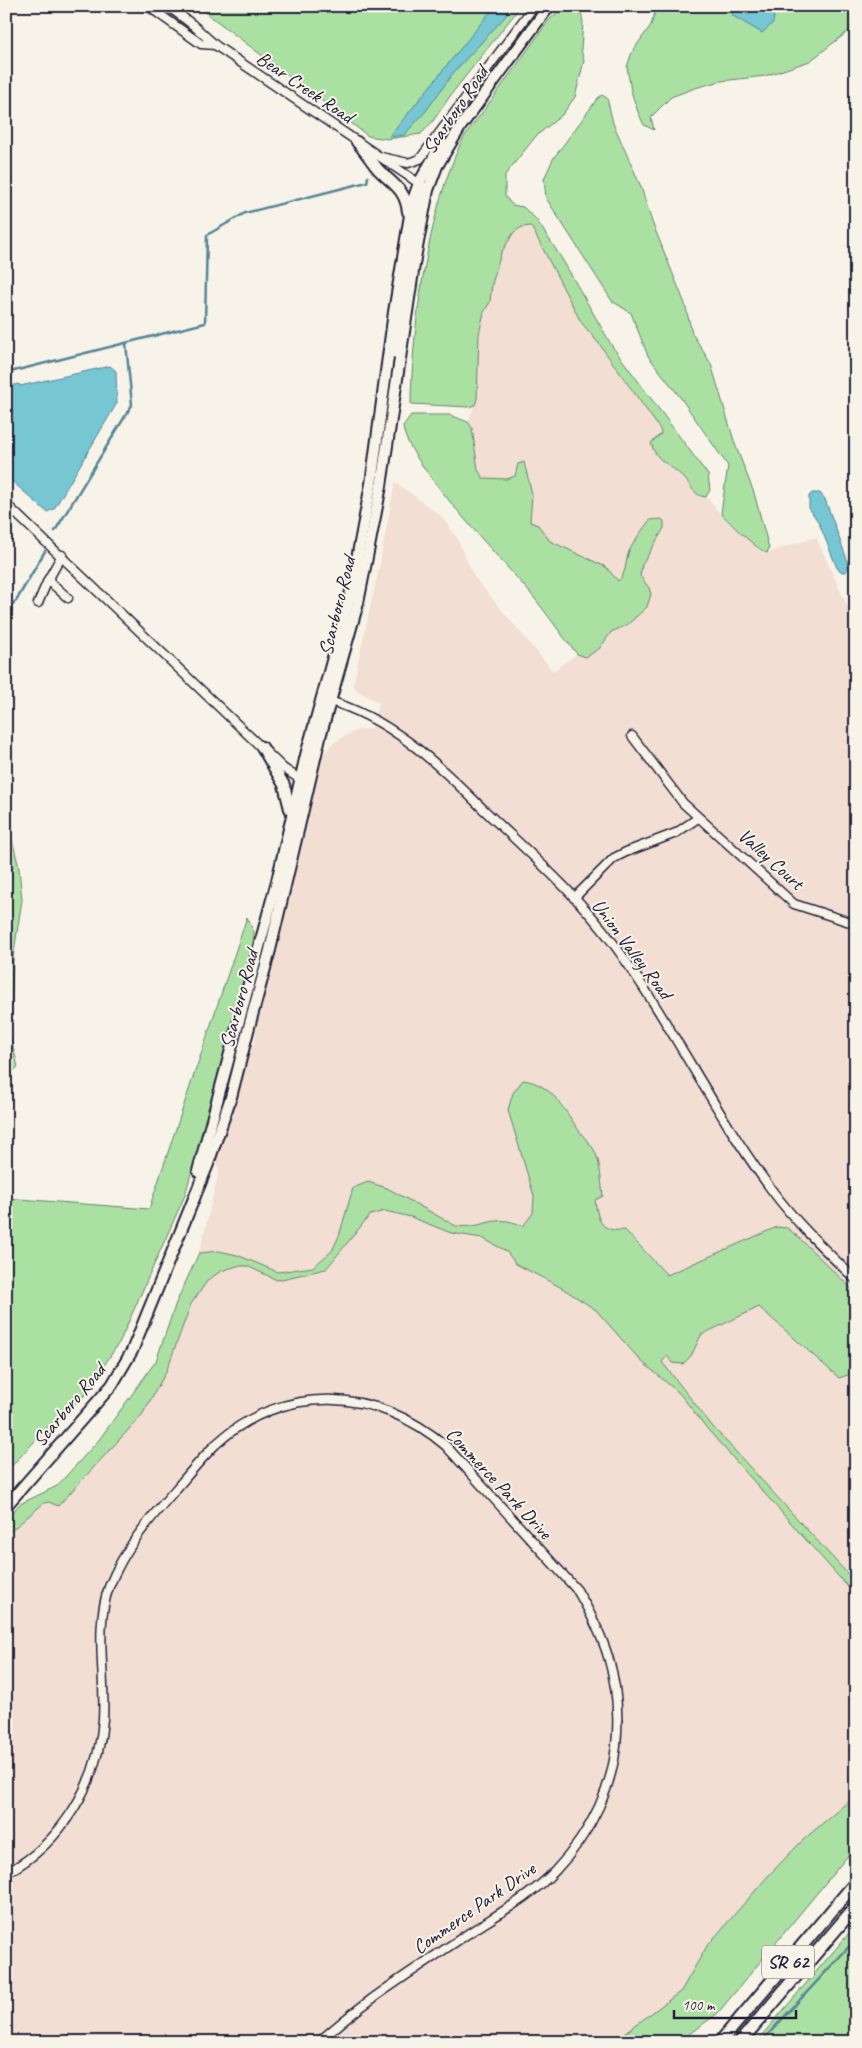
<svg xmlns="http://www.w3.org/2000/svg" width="862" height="2048" viewBox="0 0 862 2048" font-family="Caveat,sans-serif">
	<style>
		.built { fill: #f2ded3 }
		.green { fill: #abe0a3; stroke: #66816f }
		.water { fill: #77c6d3; stroke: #558496 }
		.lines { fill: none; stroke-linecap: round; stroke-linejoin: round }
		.stream { stroke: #558496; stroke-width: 2.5 }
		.minor-casing { stroke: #22223b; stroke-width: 11 }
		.major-casing { stroke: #22223b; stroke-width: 14 }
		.highway-casing { stroke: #22223b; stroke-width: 15 }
		.minor { stroke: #f7f3e8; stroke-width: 8 }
		.major { stroke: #f7f3e8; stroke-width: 10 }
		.highway { stroke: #f7f3e8; stroke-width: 11 }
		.labels { text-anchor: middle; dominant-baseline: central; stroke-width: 4; stroke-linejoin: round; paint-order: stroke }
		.shield { fill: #f7f3e8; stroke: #62616f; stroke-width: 1 }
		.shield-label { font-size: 19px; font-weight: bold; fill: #22223b }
		.street-label { font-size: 20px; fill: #22223b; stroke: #f7f3e8 }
	</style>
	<rect width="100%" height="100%" fill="#f7f3e8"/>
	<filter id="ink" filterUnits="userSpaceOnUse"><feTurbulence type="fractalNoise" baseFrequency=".02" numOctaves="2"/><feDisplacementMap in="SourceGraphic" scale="10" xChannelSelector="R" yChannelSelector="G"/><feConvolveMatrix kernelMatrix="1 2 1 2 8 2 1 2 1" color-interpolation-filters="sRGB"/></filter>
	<g filter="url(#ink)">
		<g class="built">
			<polygon points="531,226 581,322 600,345 660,429 664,464 683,476 700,497 706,497 728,523 741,532 761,552 767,553 816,537 848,608 856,618 856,1293 796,1235 777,1227 667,1275 632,1236 626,1230 612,1231 604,1227 597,1216 595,1199 603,1195 601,1173 595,1152 579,1131 562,1103 554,1098 547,1089 514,1127 534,1196 533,1213 523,1226 512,1220 464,1227 456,1226 353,1188 339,1236 332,1251 313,1267 278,1272 219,1251 199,1253 219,1172 216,1155 237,1096 251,1047 254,1044 258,1022 256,1017 317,763 331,745 341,738 358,730 371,729 379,703 358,691 353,685 379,568 395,482 441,516 457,538 474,577 553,671 577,654 586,657 600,648 644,583 640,576 642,565 664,528 664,521 660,519 650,520 628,554 623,578 618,582 606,567 550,541 530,522 532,494 526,464 516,471 515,476 507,479 483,478 478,470 472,428 468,422 477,399 479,334 484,312 490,302 492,284 501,253 514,232 522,227"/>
			<polygon points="385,1211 411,1217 451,1233 482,1238 506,1251 516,1264 562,1288 596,1310 680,1394 709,1431 841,1577 856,1596 856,1795 803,1840 769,1875 707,1946 681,1991 613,2042 6,2042 6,1535 44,1503 54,1503 166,1372 191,1304 208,1280 221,1271 237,1266 247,1266 277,1279 326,1270 370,1215"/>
			<polygon points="759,1307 839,1378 856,1372 856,1583 713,1427 662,1362 667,1356 691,1356 701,1335"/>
		</g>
		<g class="green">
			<polygon points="197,6 521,6 453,92 433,121 421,134 388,139 368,136"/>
			<path d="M 565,6 L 580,6 L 583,22 L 581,50 L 584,61 L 575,97 L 562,115 L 536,136 L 505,175 L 505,196 L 512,205 L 523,207 L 536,219 L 562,259 L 612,346 L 708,475 L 710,490 L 706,497 C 693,496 692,485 683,477 C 670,464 656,462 651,443 L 661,434 L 660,429 L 600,345 L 581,322 L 531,226 L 522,227 L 514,232 L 501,253 L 492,284 L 490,302 L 484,312 L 479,334 L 477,399 L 475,405 L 469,407 L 411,404 C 412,327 428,212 461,143 C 467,130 479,118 487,106 C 508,77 529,48 550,19 Z"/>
			<polygon points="657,6 856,6 850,30 810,61 765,76 721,81 695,88 671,97 651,117 654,130 644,125 638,112 631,91 627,67 632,52 651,25"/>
			<path d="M 602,95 L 607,98 L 613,123 L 641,187 L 652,222 L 685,304 L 692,333 L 711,364 L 735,444 L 754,493 L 769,548 L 767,553 C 760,552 726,520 721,513 L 728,466 L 680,397 L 648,356 L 631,313 L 612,301 L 546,198 L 544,179 L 553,159 L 598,98 Z"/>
			<path d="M 411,415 L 450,415 L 468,422 L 472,428 L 478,470 L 483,478 L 507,479 L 515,476 L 518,464 L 524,462 L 532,494 L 530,522 L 538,525 L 550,541 L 606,567 L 618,581 C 627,574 625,561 629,551 C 635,540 642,530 650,520 L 661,519 L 664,521 L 664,528 L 642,565 L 640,576 L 649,588 L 651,594 L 647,607 L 627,625 L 611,632 L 600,648 L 586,657 L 577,654 C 561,635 547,613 531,594 C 505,563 404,459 403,426 Z"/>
			<polygon points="6,826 11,835 19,868 22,900 13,958 10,1034 18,1067 6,1076"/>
			<polygon points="247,917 254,932 253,944 230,1035 185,1195 120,1341 85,1395 48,1427 6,1472 6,1198 149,1209"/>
			<path d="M 523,1080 C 553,1084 564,1110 580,1132 C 585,1139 593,1146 596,1154 C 601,1167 601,1182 603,1196 L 595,1200 C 598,1222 601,1232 625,1230 L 667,1275 L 777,1227 L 787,1228 L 796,1235 L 856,1293 L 856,1372 L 839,1378 L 759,1307 L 701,1335 L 691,1356 L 683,1364 L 673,1363 L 667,1356 L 662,1362 L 713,1427 L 856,1583 L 856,1596 L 709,1431 L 680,1394 L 640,1360 L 596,1310 L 562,1288 L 516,1264 L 506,1251 L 482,1238 L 451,1233 L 411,1217 L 385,1211 L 370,1215 L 326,1269 L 277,1280 L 247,1266 L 237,1266 L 221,1271 L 208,1280 L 191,1304 L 166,1372 L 142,1415 L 58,1506 L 49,1502 L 44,1503 L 6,1535 L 6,1519 L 20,1504 L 57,1486 L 98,1441 L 117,1415 L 156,1361 L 176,1303 L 199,1253 L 219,1251 L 237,1255 L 278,1272 L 313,1267 L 332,1251 L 339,1236 L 353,1188 L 368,1182 L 387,1188 L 456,1226 C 484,1230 494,1212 523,1226 L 533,1213 L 534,1196 L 508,1110 L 513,1093 Z"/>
			<polygon points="856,1795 856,1846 717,2014 689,2034 683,2042 613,2042 681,1991 707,1946 769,1875 803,1840"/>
			<polygon points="856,1925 856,2042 756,2042"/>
		</g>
		<g class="water">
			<polygon points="495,6 511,6 504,18 454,72 426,111 404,135 389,137"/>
			<polygon points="731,6 768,6 774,16 773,23 762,33 733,16"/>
			<polygon points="110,366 116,371 117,403 54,509 47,512 6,476 6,387 19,384 20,386"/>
			<polygon points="812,493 820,493 825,499 849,565 846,572 842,572 837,568 819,523 809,508 809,496"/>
		</g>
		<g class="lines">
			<g class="stream">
				<polyline points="6,373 205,323 207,235 245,213 367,182 368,177"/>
				<polyline points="55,531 132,405 126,343"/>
				<polyline points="6,609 16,601 45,551"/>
				<polyline points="761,2042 856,1939"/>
			</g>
			<g class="minor-casing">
				<g id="minor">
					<polyline points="148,6 201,44 215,45"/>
					<polyline points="168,6 193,25 215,45 423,186"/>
					<polyline points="381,157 408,163 420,159 534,6"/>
					<polyline points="396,354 399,321 421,195 419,185"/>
					<polyline points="6,504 283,768 304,782"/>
					<polyline points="48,580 68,598"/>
					<polyline points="38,603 48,580 62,555"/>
					<path d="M 326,700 C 389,717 437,763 482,808 C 527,851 576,893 613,943 C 671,1022 713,1111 771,1189 C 796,1223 826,1251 856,1280"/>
					<polyline points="632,736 683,803 794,904 856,924"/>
					<polyline points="574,898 614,858 626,852 676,833 698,818"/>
					<path d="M 6,1873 C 62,1844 99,1781 103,1719 C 106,1676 94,1628 109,1587 C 124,1549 148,1521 175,1490 C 188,1475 201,1459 215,1445 C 283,1382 377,1387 446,1446 L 577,1590 C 605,1637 620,1678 617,1733 C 615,1785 591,1833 555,1871 C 530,1897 496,1915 466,1935 C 416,1969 363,2001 319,2042"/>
				</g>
			</g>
			<g class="major-casing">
				<g id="major">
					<path d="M 357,142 C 364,150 370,159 377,168 C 391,184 405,187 408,212"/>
					<polyline points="262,747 284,785 290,809"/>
					<polyline points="198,1171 277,881 306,755 350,596 371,484 394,312 412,203 419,183 442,143"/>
					<polyline points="6,1506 112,1385 132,1351 208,1164 231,1097 249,1027 270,950 320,737 358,603 381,486 415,258 428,190 437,166 461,126 549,6"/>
				</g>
			</g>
			<g class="highway-casing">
				<g id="highway">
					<polyline points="720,2042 856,1882"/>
					<polyline points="740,2042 856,1906"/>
				</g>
			</g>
			<use href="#minor" class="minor"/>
			<use href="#major" class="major"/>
			<use href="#highway" class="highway"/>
		</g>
	</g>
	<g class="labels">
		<rect class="shield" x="762" y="1945.5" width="52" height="33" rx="4"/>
		<g class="shield-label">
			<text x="788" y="1962">SR 62</text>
		</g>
		<g class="street-label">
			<text transform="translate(305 87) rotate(34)">Bear Creek Road</text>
			<text transform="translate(455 110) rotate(-56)">Scarboro Road</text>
			<text transform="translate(337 606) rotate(-76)">Scarboro Road</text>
			<text transform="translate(771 859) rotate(42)">Valley Court</text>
			<text transform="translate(632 949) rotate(53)">Union Valley Road</text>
			<text transform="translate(239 999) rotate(-75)">Scarboro Road</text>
			<text transform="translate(69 1405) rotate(-50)">Scarboro Road</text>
			<text transform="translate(499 1483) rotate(47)">Commerce Park Drive</text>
			<text transform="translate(474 1908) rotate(-35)">Commerce Park Drive</text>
		</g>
	</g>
	<rect width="862" height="2048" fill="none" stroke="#f7f3e8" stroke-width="25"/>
	<rect x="12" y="12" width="837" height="2023" fill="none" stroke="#22223b" stroke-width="2" filter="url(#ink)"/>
	<path d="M674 2010v8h122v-8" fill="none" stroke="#22223b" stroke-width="2.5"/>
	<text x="682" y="2010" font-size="15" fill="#22223b" stroke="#f7f3e8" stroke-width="4" paint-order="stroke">100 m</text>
</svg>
